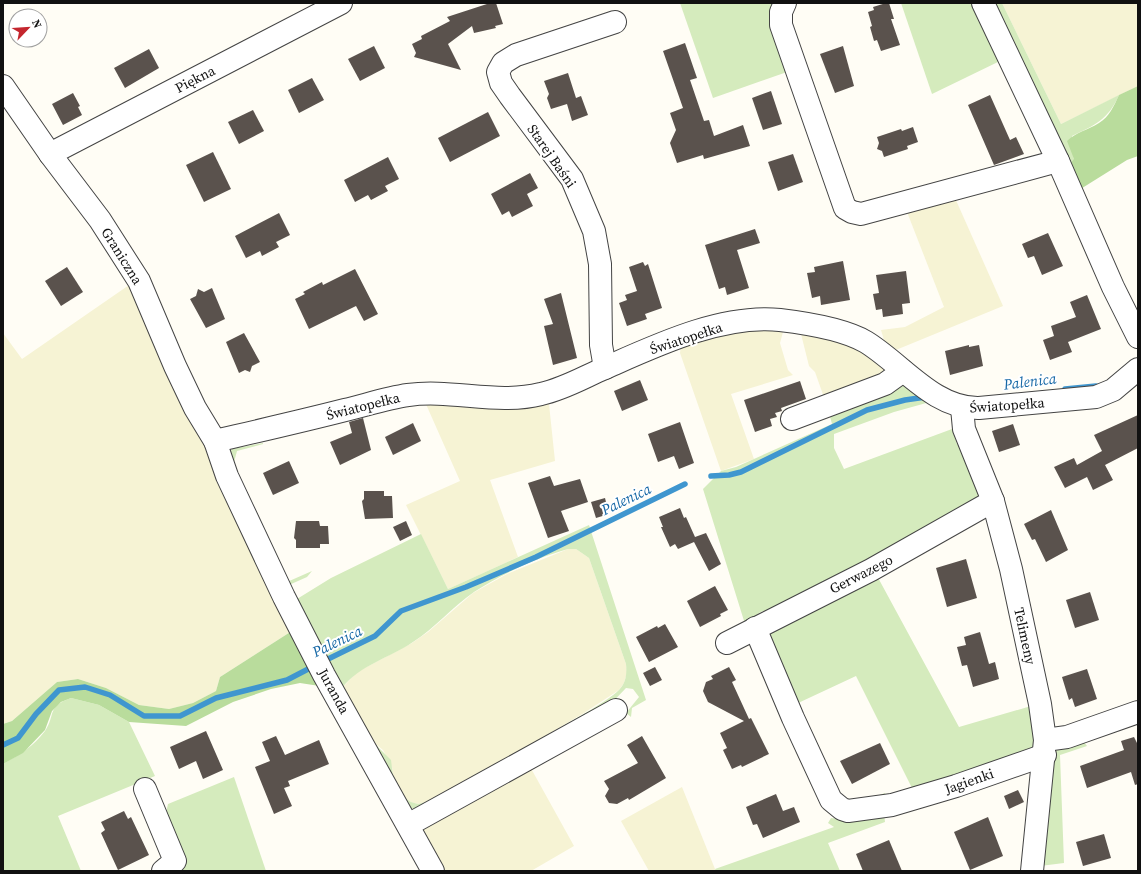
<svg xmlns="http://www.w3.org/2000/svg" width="1141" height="874" viewBox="0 0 1141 874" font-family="'Source Serif 4',serif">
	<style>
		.farmland { fill: #f6f3d4 }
		.green { fill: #d5ebbd; fill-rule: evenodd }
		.forest { fill: #b9dc9c }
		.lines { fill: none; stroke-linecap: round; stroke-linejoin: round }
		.stream { stroke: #3f96cf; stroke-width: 5.5 }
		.building { fill: #5a524d }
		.minor-casing { stroke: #444; stroke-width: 24 }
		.minor { stroke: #fff; stroke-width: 22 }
		.labels { text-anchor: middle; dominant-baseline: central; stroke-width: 4; stroke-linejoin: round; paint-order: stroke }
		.street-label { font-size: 14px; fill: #111; stroke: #fff }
		.water-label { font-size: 15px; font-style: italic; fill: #1768a6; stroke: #fff }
	</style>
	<rect width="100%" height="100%" fill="#fffdf5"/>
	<g class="farmland">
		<polygon points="1002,3 1138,3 1138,86 1061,124"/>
		<polygon points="955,198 1003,306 891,352 886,347 881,330 905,327 944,307 907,212"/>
		<polygon points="132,283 295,629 220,677 216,691 193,703 169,709 139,705 106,688 78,679 57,682 12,721 3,724 3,333 22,359"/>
		<polygon points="758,330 783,332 780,343 788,370 793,375 731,394 754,459 721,471 680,353 681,346 712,334"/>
		<polygon points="801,334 813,335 858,348 886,370 890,377 826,403 815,372 809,366"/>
		<polygon points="425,402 521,406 549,404 555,461 490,480 518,557 448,589 406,505 460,481"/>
		<polygon points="568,549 576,549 589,558 626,664 627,673 624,683 619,690 584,713 525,748 426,802 418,804 411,802 405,798 393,776 392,767 383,750 372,741 342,688 357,672 412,643 428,632 473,593 507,574"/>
		<polygon points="528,763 574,846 531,871 439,871 419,825"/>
		<polygon points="682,787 715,869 716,871 649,871 621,821"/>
	</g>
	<g class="green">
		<polygon points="680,3 779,3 787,72 713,98"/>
		<polygon points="901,3 978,3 1000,61 932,94"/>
		<path d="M 991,3 L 1002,3 L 1061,124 L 1119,95 C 1108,120 1095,125 1072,136 L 1074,160 L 1070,164 Z"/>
		<polygon points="901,381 937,400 894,412 834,434 834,448 844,469 952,429 957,444 962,446 982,494 978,503 766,611 763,611 759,613 757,618 745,624 703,489 721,471 736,467 832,424 828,409"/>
		<polygon points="263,443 263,444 237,451 233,466 287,582 312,571 307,577 289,585 283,581 280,577 236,484 228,462 228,456 232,449"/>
		<path d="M 988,512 L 992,513 L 876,574 L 959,727 L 1031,706 L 1021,654 L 1024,655 L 1037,715 L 1039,741 L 1036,746 L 1021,755 L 930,788 L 913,790 L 856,676 L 796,704 L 840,800 L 852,805 L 885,793 L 886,796 C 883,800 877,801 872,802 C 853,807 844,809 833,792 L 800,722 L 783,675 L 767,638 L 772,624 L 874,572 L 983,513 Z"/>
		<path d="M 589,525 L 646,700 L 632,708 L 631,717 L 626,713 L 639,697 L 633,689 L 626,688 L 604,711 L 419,809 L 407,808 L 295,604 L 297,599 L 331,578 L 421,534 L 448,589 ZM 568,549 L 576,549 L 589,558 L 626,664 C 627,674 626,683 619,690 C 605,703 576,718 560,728 C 516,754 472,780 426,802 L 418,804 L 411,802 L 405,798 L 393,776 L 391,760 L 372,741 L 342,688 C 360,665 389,658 413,642 C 435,628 452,607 474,592 C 502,574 536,558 568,549 Z"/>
		<path d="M 71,698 L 99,705 L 129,722 L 155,776 L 58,816 L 81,871 L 3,871 L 3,764 C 19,755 34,746 45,731 C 56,715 46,707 71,698 Z"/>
		<polygon points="1081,738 1087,746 1060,755 1064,863 1040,866 1054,750"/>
		<polygon points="234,777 266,871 177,871 165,817 168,804"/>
		<polygon points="884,813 885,822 828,843 840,871 716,871 715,869 834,827 828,823 831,818 840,819"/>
	</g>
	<g class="forest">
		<path d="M 1138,86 L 1138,156 L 1127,160 L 1079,190 L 1070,164 L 1074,159 L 1067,141 C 1076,132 1088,130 1099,123 C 1109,117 1114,106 1119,95 Z"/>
		<polygon points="295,629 326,687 300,683 271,689 233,702 186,726 129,722 99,705 71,698 61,702 52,711 45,730 23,753 3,764 3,724 12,721 57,682 78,679 106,688 139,705 169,709 193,703 216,691 220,677"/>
	</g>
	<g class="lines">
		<g class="stream">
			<polyline points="1065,389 1096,386"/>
			<polyline points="711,476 729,475 741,472 867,410 905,400 926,397"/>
			<polyline points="322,662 375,636 401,611 466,587 536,557 685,484"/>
			<polyline points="3,745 18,738 36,714 59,690 85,687 110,695 144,716 180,716 216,698 287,680 314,666"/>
		</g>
	</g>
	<g class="building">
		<polygon points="490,3 496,3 503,24 495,26 496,28 474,33 472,26 448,44 461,70 414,57 416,53 412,44 422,39 421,36 450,21 447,17"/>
		<polygon points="886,3 889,3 894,19 891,19 900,45 881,51 877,40 874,41 870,27 872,26 868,12 874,10 873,7"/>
		<polygon points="685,43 697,78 690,80 704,121 709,120 714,136 743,125 750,146 704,159 703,155 677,163 670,143 676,130 670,113 683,108 663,51"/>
		<polygon points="374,46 385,68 360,81 348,59"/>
		<polygon points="843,46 854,86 835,93 820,54"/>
		<polygon points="149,49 159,68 125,88 114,68"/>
		<polygon points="568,73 576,98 581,96 588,115 572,121 567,104 551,109 547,98 549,94 544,81"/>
		<polygon points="312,78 324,100 299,113 288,90"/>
		<polygon points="771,91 782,124 763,130 752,98"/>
		<polygon points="73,93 80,106 78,107 82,115 63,125 52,104"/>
		<polygon points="990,95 1010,140 1016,137 1024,154 994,165 968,105"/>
		<polygon points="253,110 264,131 239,144 228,122"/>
		<polygon points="488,112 500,136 450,162 438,138"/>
		<polygon points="913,127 918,142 907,146 908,149 884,157 882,151 877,149 879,143 877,137 901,129 902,131"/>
		<polygon points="213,152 231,189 204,202 186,165"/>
		<polygon points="793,154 803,182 778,191 768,162"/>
		<polygon points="388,157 399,179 385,186 388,191 371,200 368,195 355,202 344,180"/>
		<polygon points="530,173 538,188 527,194 533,206 512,217 509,211 502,215 491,194"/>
		<polygon points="279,213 290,235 276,242 279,247 262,256 260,251 246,258 235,236"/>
		<polygon points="755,229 760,243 737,250 749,288 727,295 725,287 719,289 705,245"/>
		<polygon points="1048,233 1063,266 1042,275 1034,256 1028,258 1022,244"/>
		<polygon points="843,261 850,300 821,305 820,296 812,298 807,273 815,272 814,267"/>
		<polygon points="643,262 645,266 648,264 662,308 645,314 647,319 627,326 619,303 627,300 625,295 637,291 629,267"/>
		<polygon points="67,267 83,292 61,306 45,281"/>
		<polygon points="355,269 378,314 364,321 356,306 309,329 295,299 305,294 303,292 322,282 323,285"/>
		<polygon points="906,271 910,303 902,304 903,314 883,317 882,309 876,310 873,294 879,293 876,275"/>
		<polygon points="212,288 225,319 206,328 190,299 196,296 198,289 204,292"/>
		<polygon points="561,293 577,358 553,365 544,326 553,324 544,299"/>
		<polygon points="1087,295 1101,329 1068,342 1072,352 1050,360 1043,340 1054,336 1051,326 1076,317 1070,302"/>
		<polygon points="244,333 260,362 252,366 250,372 245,370 239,373 226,342"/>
		<polygon points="969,345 969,347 979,345 983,366 950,375 945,351"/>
		<polygon points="640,380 648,400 622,411 614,391"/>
		<polygon points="800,381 806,399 781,408 782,411 775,413 777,417 770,419 772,426 755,432 744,400"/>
		<polygon points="1138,415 1138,448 1105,465 1113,480 1093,490 1087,477 1065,488 1054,467 1074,458 1077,465 1102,451 1094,435"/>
		<polygon points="363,418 371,450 340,465 330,442 352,433 349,422"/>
		<polygon points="680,422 694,463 679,469 674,456 658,462 648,434"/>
		<polygon points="413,423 421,441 393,455 385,437"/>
		<polygon points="1013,424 1020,445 999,452 992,431"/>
		<polygon points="289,461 299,483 273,495 263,473"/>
		<polygon points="550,476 554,486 580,479 588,502 561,511 569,531 548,538 528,483"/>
		<polygon points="364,491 384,491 384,496 392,496 393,518 365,519 362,501 364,499"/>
		<polygon points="605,498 609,514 596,518 591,502"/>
		<polygon points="680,508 684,518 686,517 695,537 706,533 721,564 709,571 694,542 678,549 675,544 670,547 661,527 663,527 659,517"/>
		<polygon points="1051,510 1068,550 1046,562 1035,539 1032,540 1024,524"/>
		<polygon points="296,521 319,521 320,526 328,526 329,544 320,544 320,548 296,548 296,540 294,538"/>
		<polygon points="406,521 412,535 400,541 393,527"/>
		<polygon points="966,559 977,598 947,607 936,568"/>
		<polygon points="715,586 728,610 720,614 721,616 700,627 687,601"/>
		<polygon points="1090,592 1099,620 1075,628 1066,600"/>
		<polygon points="665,624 678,647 649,662 636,637 657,626 658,628"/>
		<polygon points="980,632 989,664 995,662 999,679 973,687 967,665 962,666 957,647 966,645 964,637"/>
		<polygon points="655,667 662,680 650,686 643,673"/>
		<polygon points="729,667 736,680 732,682 749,719 751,718 769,754 742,767 741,765 732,769 723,750 727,748 720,733 744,721 708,702 703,691 706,682 713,679 711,676"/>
		<polygon points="1087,669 1097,699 1075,707 1072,698 1069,700 1062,677"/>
		<polygon points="206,731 223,770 203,779 196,761 179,769 170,747"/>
		<polygon points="276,736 285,755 319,740 329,764 288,781 290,786 284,788 292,806 274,814 255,767 270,761 262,742"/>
		<polygon points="642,736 666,778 629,800 628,798 617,804 609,803 605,796 609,789 604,781 638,763 627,745"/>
		<polygon points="1134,737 1138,745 1138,784 1135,785 1131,772 1087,788 1080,766 1124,750 1121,741"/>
		<polygon points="880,743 890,764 852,784 840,761"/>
		<polygon points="1018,790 1024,802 1009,809 1004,796"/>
		<polygon points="776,794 783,811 794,807 800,822 763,838 757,824 753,825 746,807"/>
		<polygon points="124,811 128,819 131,817 149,855 118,870 101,833 105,830 101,822"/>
		<polygon points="988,817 1003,856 970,870 954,832"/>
		<polygon points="1104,834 1111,858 1083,866 1076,842"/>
		<polygon points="889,840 902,871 863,871 856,854"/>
	</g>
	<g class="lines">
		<g class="minor-casing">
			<g id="minor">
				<polyline points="785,3 781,12 781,25 845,208 852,212 861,214 1058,161"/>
				<polyline points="983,3 1058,161 1113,287 1138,337"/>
				<polyline points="3,86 50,154 100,220 139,281 175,366 195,408 215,441 227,476 284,597 324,675 433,871"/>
				<polyline points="50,154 341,3"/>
				<polyline points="605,368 601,345 600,264 594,231 572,179 510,96 501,83 498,72 503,63 516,55 615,22"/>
				<polyline points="962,408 964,429 993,501 1011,569 1040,704 1045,740 1032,871"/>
				<polyline points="792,419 885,384 903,371"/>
				<path d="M 215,441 C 258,431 302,421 345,410 C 366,405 387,398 408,395 C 452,389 498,405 541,394 C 564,389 584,377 605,368 C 657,345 722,314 780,320 C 805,323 844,329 866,342 C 902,364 934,409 979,408 L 1096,397 L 1113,390 L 1138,369"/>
				<polyline points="755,628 793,718 831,800 842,809 848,811 892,805 956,786 1045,755"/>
				<polyline points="727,643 871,570 993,501"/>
				<polyline points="1045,740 1067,737 1138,712"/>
				<polyline points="145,789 175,861 163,871"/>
				<polyline points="408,825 616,710"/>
			</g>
		</g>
		<use href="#minor" class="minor"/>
	</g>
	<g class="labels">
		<g class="street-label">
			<text transform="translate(195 79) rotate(-27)">Piękna</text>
			<text transform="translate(552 156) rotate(55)">Starej Baśni</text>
			<text transform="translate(122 256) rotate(58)">Graniczna</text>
			<text transform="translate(686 338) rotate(-18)">Światopełka</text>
			<text transform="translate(1007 405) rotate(-4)">Światopełka</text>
			<text transform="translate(363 406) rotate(-14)">Światopełka</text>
			<text transform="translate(861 574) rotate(-27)">Gerwazego</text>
			<text transform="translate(1025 636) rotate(78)">Telimeny</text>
			<text transform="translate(334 691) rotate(61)">Juranda</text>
			<text transform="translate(969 781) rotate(-19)">Jagienki</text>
		</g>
		<g class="water-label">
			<text transform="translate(1030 381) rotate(-7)">Palenica</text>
			<text transform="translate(626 499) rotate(-26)">Palenica</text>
			<text transform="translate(337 641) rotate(-26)">Palenica</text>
		</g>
	</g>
	<rect width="1141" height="874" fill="none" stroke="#111111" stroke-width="8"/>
	<g transform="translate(28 28) rotate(65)"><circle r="19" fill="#ffffff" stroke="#a0a0a0"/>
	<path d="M0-3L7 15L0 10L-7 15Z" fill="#c4262e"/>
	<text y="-6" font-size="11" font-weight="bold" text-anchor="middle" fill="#111111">N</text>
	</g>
</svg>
